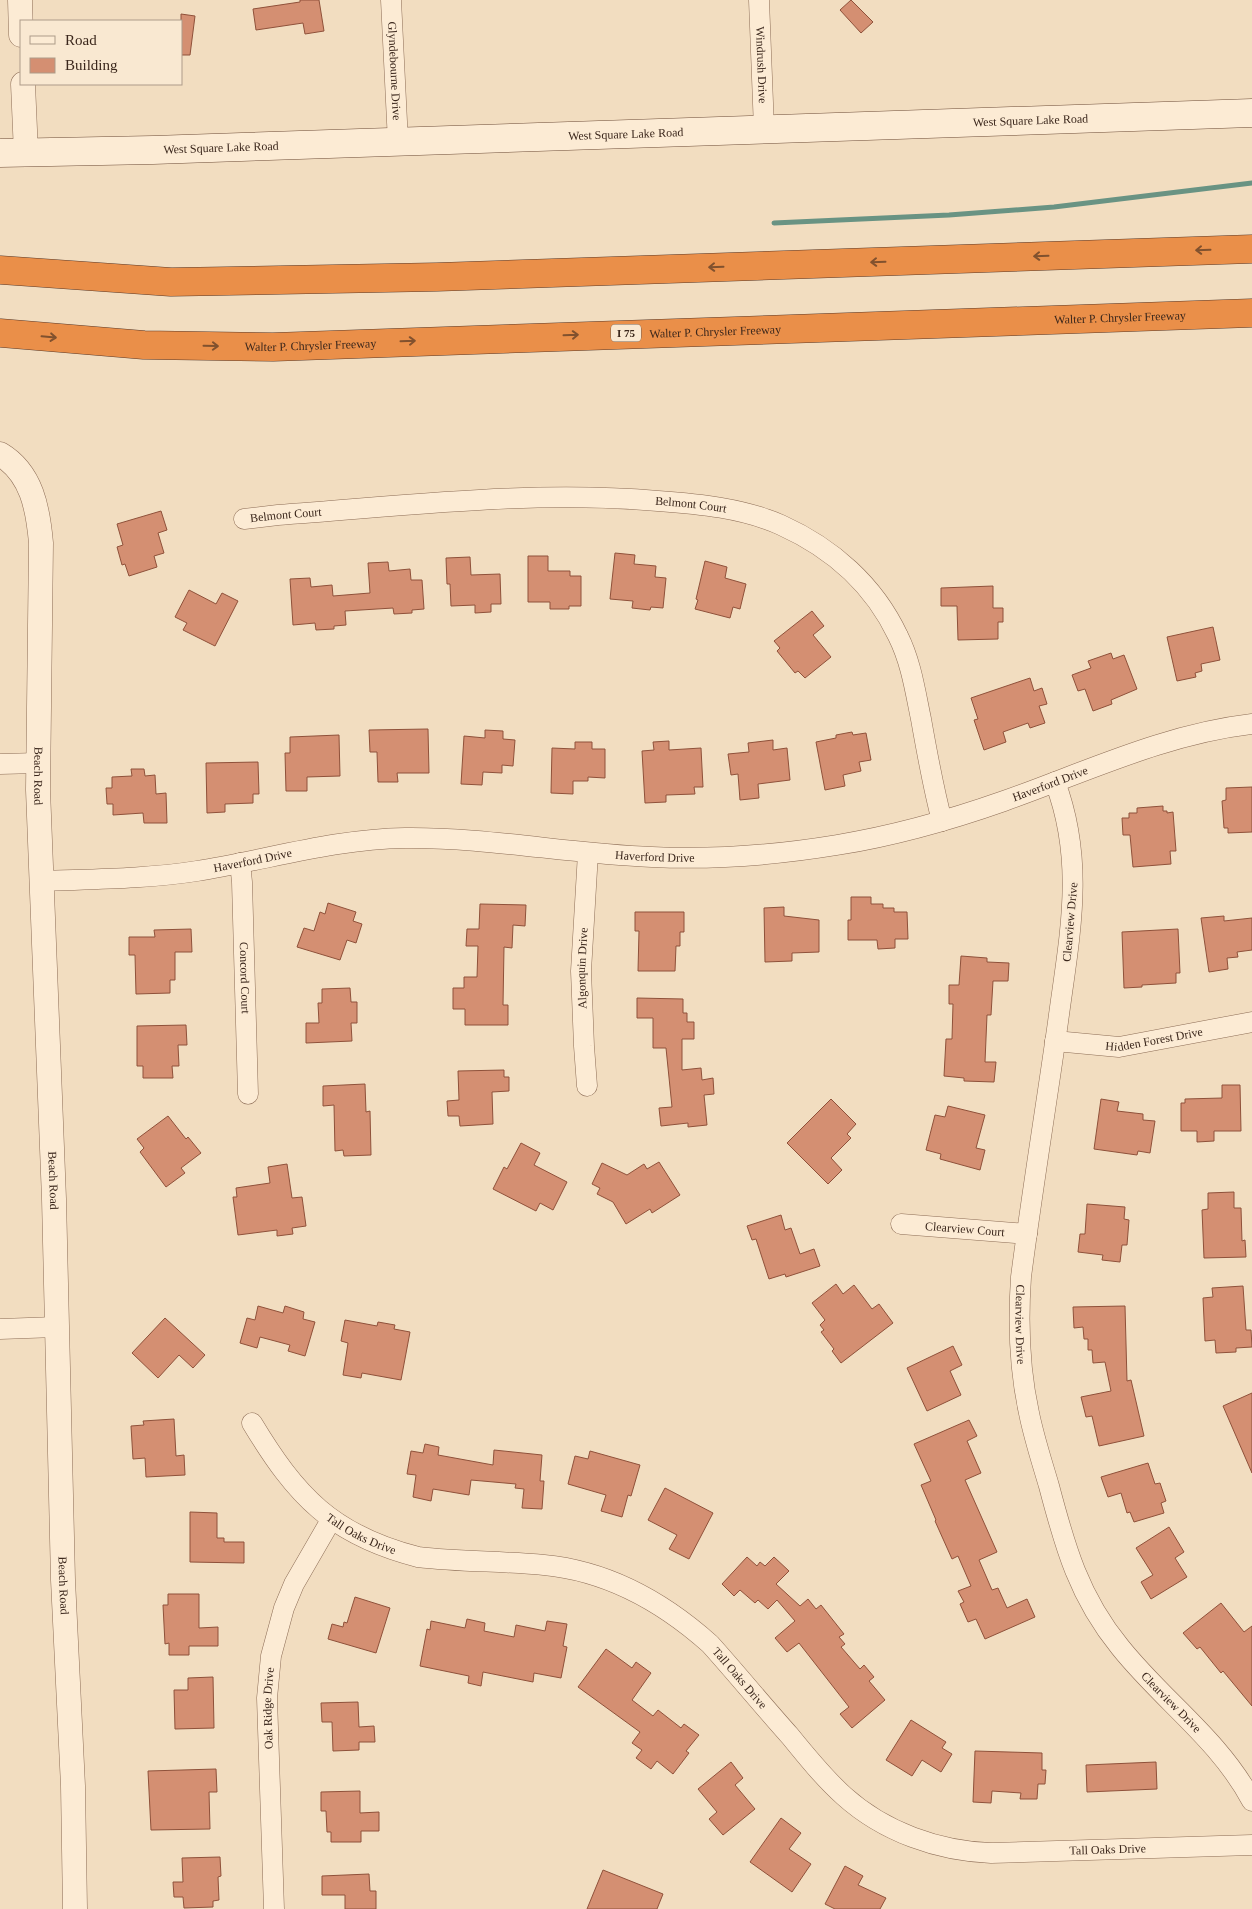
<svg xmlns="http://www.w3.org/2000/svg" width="1252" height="1909" viewBox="0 0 1252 1909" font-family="Georgia,serif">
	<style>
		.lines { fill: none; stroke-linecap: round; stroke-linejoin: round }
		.stream { stroke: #699383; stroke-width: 5 }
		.building { fill: #d48f72; stroke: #8f513a }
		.minor-casing { stroke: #8d6d56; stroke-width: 21 }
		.tertiary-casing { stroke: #8d6d56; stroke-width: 25 }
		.secondary-casing { stroke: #6f4e39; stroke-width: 29 }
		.motorway-casing { stroke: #5a3b2b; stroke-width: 29 }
		.minor { stroke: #fcebd4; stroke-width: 20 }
		.tertiary { stroke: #fcebd4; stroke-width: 24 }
		.secondary { stroke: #fcebd4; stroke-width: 28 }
		.motorway { stroke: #ea8f49; stroke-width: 28 }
		.oneway { stroke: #81512e }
		.labels { text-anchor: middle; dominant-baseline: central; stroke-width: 4; stroke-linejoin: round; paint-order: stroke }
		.shield { fill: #f9e8d1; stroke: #746152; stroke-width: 1 }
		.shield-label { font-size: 11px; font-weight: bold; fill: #3b271c }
		.street-label { font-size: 12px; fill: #3b271c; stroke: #f9e8d1 }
	</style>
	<rect width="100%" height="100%" fill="#f2ddc0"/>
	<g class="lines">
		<polyline class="stream" points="774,223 949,215 1054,207 1252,183"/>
	</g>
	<g class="building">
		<polygon points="300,0 319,0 324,31 305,34 303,23 256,30 253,9 300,2"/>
		<polygon points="851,0 873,22 861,33 840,10"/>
		<polygon points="181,14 195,16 190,55 181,55"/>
		<polygon points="161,511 167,530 158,533 164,553 154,556 157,567 129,576 125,564 122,565 117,547 123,545 117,524"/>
		<polygon points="615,553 635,555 634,564 656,566 655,577 666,578 663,608 651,607 650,610 632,608 633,601 610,599"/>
		<polygon points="528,556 548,556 548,571 570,571 570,576 581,576 581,606 569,606 569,609 550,609 550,602 528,602"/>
		<polygon points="470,557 471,575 500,574 501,604 491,604 491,612 475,613 475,605 451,606 450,584 447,584 446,558"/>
		<polygon points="705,561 727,567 725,578 746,584 740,609 733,607 730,618 695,609 698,600 696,599"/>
		<polygon points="388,562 389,571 410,569 411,580 422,580 424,609 412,610 412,613 394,614 393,608 345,611 346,625 334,626 334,629 316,630 315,623 293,625 290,579 310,578 311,587 332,585 333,596 370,593 368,563"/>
		<polygon points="993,586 993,608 1003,608 1003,622 998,622 998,639 958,640 957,606 941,606 941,588"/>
		<polygon points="189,590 216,604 222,593 238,601 215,646 183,630 187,623 175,617"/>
		<polygon points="812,611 824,626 813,635 831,657 805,678 798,671 795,673 777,651 780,648 774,641"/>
		<polygon points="1213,627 1220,660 1201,664 1202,671 1195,673 1196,677 1177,681 1167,637"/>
		<polygon points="1111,653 1113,659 1124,655 1137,689 1111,700 1112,704 1093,711 1085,689 1078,691 1072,675 1091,668 1088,661"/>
		<polygon points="1030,678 1034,691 1042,688 1047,704 1039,706 1045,723 1030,728 1028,723 1003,732 1006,742 984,750 974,720 978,719 971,698"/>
		<polygon points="428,729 429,773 397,773 398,782 378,782 377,752 370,752 369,730"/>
		<polygon points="485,730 503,731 503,739 515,740 513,766 502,765 502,773 483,772 482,785 461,784 464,736 485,738"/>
		<polygon points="852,732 853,735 866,733 871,760 859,762 861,771 843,775 845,786 825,790 816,742 836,738 836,735"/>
		<polygon points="339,735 340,776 307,777 307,791 286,791 285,753 290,753 290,737"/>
		<polygon points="773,740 773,750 787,748 790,780 758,784 759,798 740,800 738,774 731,775 728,754 749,752 748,743"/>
		<polygon points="669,741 669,750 701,748 703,787 694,787 695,794 666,795 666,802 645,803 642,751 654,750 653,742"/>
		<polygon points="575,742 592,742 592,749 605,749 605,778 588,777 588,781 573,781 573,794 551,793 552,748 575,749"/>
		<polygon points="258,762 259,794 253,794 253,803 225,804 225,812 207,813 206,763"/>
		<polygon points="131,769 144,769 145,776 155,775 156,794 166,793 167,823 144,823 143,813 113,815 113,804 107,804 106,788 112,788 112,777 132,776"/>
		<polygon points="1252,787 1252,832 1228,833 1228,828 1224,828 1222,801 1226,800 1226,788"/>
		<polygon points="1163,806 1163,811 1167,811 1167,813 1173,812 1176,851 1170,851 1171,864 1133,867 1130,835 1123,835 1122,818 1129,818 1129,813 1137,813 1137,808"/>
		<polygon points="851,897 871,897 871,904 883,904 883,908 894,908 894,912 907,912 908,939 895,939 895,948 878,949 877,940 848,940 848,920 851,920"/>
		<polygon points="328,903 356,912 353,921 362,924 356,943 347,940 340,960 297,947 304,928 314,931 320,912 325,914"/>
		<polygon points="480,904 526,905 525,926 513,925 512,948 504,947 503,1005 508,1005 508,1025 465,1025 465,1009 453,1009 453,988 464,988 464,977 477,977 478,946 466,946 467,929 479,929"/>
		<polygon points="784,907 784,916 819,920 819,952 792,953 792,961 765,962 764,908"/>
		<polygon points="635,912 684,912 684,932 680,932 680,946 676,946 675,971 638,971 639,931 635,931"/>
		<polygon points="1224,916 1224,921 1252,918 1252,950 1237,952 1238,957 1227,958 1228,969 1209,972 1201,918"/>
		<polygon points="191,929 192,952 175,952 175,980 170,980 170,993 136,994 135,955 129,955 129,937 155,937 154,930"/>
		<polygon points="1178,929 1180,973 1176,973 1176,983 1142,985 1142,987 1124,988 1122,932"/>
		<polygon points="961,956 987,958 987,962 1009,963 1008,981 993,981 991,1015 987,1015 985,1062 996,1062 994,1082 964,1081 964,1078 944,1076 946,1039 952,1039 953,1004 949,1004 949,985 959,985"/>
		<polygon points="350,988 351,1002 357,1002 357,1023 351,1023 352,1041 306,1043 306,1023 319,1023 318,1003 322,1003 322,989"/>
		<polygon points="637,998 683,999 683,1013 687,1013 687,1022 694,1022 694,1039 682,1039 682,1070 701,1068 702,1080 713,1078 714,1094 704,1095 707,1125 688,1127 688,1123 661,1126 659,1108 672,1107 666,1048 653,1048 653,1018 637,1018"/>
		<polygon points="186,1025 187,1045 178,1045 179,1066 172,1066 173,1078 143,1078 143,1066 137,1066 137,1026"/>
		<polygon points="504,1070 504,1077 509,1077 509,1091 492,1092 493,1124 460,1126 459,1116 448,1116 447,1101 459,1100 458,1071"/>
		<polygon points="365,1084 366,1112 370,1111 371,1155 344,1156 343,1150 335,1151 334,1105 323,1106 323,1086"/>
		<polygon points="1222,1085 1240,1085 1241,1131 1214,1131 1214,1141 1197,1142 1197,1131 1181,1131 1181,1103 1185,1103 1185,1099 1222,1098"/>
		<polygon points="831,1099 856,1124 847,1134 851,1138 831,1158 842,1170 828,1184 787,1143"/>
		<polygon points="1101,1099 1119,1102 1117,1111 1143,1114 1143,1120 1155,1121 1150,1153 1138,1151 1137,1155 1094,1149"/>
		<polygon points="948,1106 985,1115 976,1148 985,1150 980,1170 940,1159 941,1154 926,1150 935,1115 945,1117"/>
		<polygon points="168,1116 186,1139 188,1137 201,1153 181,1168 185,1173 166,1187 140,1152 144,1148 137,1139"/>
		<polygon points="521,1143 540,1153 534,1165 567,1182 553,1210 540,1203 536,1211 493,1189 504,1167 507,1169"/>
		<polygon points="659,1162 680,1195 652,1213 650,1209 626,1224 613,1202 597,1194 600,1188 592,1184 602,1163 627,1175 644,1164 647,1169"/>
		<polygon points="287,1164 292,1198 302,1197 306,1226 292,1228 293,1234 277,1236 277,1230 238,1235 233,1197 237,1197 236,1188 270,1183 268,1167"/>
		<polygon points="1234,1192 1234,1208 1241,1208 1242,1241 1245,1240 1246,1257 1204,1258 1202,1210 1208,1209 1208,1193"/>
		<polygon points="1087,1204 1125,1207 1124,1219 1129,1220 1127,1245 1122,1245 1120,1262 1102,1260 1103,1255 1078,1252 1080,1234 1085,1234"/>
		<polygon points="781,1215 785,1230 791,1228 800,1254 814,1249 820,1266 786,1277 785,1274 769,1279 756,1239 752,1240 747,1226"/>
		<polygon points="836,1284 843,1294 854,1285 872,1309 879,1304 893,1323 841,1363 832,1351 834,1349 821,1332 824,1330 820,1325 825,1320 812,1303"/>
		<polygon points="1243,1286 1246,1330 1251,1330 1252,1347 1236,1348 1236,1352 1216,1353 1215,1340 1205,1341 1203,1298 1213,1297 1212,1288"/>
		<polygon points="258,1306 283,1313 285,1306 304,1312 303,1319 315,1322 305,1356 288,1351 290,1345 260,1337 257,1348 240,1343 247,1318 255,1320"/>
		<polygon points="1125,1306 1127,1381 1131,1380 1144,1436 1099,1446 1092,1416 1086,1417 1081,1397 1111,1391 1105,1362 1093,1363 1092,1350 1088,1350 1088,1339 1084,1339 1083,1327 1074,1328 1073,1307"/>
		<polygon points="165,1318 205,1355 193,1368 179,1355 158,1378 132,1353"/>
		<polygon points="345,1320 377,1326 378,1322 395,1325 394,1329 410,1332 401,1380 362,1373 361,1378 343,1375 348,1343 341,1341"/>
		<polygon points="953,1346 962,1365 950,1371 961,1395 927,1411 907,1368"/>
		<polygon points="1252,1393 1252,1473 1223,1406"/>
		<polygon points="174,1419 176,1456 184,1455 185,1475 146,1477 145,1458 133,1459 131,1426 144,1425 143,1421"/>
		<polygon points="969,1420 977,1436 967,1441 981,1473 965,1480 997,1552 979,1560 992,1590 998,1588 1007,1608 1027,1599 1035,1617 985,1639 976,1619 968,1622 960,1604 964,1602 958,1591 971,1586 958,1556 952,1559 935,1521 936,1520 921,1485 931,1481 914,1444"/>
		<polygon points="425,1444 439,1447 438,1455 493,1465 494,1450 542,1455 540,1481 544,1481 542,1509 522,1508 524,1489 515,1488 516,1484 471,1480 469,1495 433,1489 431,1501 413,1497 416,1475 407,1474 411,1451 423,1453"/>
		<polygon points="590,1451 640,1465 631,1496 628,1495 622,1517 601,1511 606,1495 568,1484 575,1456 588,1459"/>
		<polygon points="1148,1463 1155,1484 1160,1483 1166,1501 1161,1503 1164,1513 1134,1522 1130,1512 1127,1513 1121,1493 1108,1497 1101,1477"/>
		<polygon points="665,1488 713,1513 689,1559 669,1549 677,1535 648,1520"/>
		<polygon points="190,1512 217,1513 217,1538 224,1538 224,1542 244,1542 244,1563 190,1562"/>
		<polygon points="1169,1527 1184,1552 1175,1558 1187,1577 1151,1599 1141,1582 1153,1575 1136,1548"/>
		<polygon points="747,1557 757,1566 760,1562 765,1566 774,1557 789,1571 776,1584 800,1606 808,1599 816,1609 821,1605 844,1634 839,1637 845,1644 841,1647 860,1669 864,1665 874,1677 869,1681 885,1700 852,1728 840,1714 849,1707 799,1643 787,1652 775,1638 795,1621 777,1600 768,1609 758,1600 755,1603 740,1590 734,1596 722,1584"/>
		<polygon points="168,1594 199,1594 199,1628 218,1627 218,1646 189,1646 189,1655 169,1655 169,1643 165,1644 163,1605 168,1605"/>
		<polygon points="355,1597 390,1608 376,1653 328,1639 332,1624 343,1627 344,1622 347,1623"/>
		<polygon points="1221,1603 1244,1632 1252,1626 1252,1706 1223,1671 1221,1673 1200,1647 1197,1649 1183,1633"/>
		<polygon points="467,1619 485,1623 484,1631 514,1637 516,1625 545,1631 547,1621 567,1624 563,1646 567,1647 561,1678 534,1673 533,1682 483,1672 481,1686 468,1683 469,1676 420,1666 427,1629 430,1630 431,1621 465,1628"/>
		<polygon points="606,1649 632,1668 636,1662 651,1673 632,1700 653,1716 658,1710 681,1728 684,1724 699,1735 686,1751 689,1753 673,1774 657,1761 651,1769 636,1758 642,1750 632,1743 640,1732 578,1687"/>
		<polygon points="213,1677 214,1728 175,1729 174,1690 188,1690 188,1678"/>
		<polygon points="358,1702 359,1727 374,1726 375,1742 359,1742 359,1750 333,1751 332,1722 322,1722 321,1703"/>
		<polygon points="911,1720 946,1742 942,1748 952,1754 941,1772 922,1760 912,1776 886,1760"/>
		<polygon points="975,1751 1042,1753 1042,1770 1046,1770 1045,1784 1038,1784 1037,1799 1020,1799 1021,1793 992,1791 991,1803 973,1802"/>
		<polygon points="731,1762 743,1778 735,1785 755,1809 723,1835 709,1819 717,1812 698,1789"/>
		<polygon points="1156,1762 1157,1789 1087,1792 1086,1765"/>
		<polygon points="216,1769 217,1792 209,1792 210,1829 151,1830 148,1771"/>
		<polygon points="360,1791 360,1813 379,1812 379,1831 361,1831 361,1842 331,1842 331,1832 327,1832 326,1811 321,1811 321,1792"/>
		<polygon points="781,1818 801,1833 789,1849 811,1864 792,1892 750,1862"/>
		<polygon points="220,1857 221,1876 218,1877 219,1900 213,1901 213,1907 184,1908 183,1897 174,1897 173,1882 183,1882 182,1858"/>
		<polygon points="845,1866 863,1876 858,1885 886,1898 880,1909 835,1909 825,1904"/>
		<polygon points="603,1870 663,1894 657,1909 587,1909"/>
		<polygon points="369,1874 370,1891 376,1891 376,1909 345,1909 345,1895 322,1895 322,1876"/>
	</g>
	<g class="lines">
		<g class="minor-casing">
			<g id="minor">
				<path id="s1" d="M 391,0 L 398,142"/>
				<path id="s2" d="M 759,0 L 764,129"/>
				<path id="s3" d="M 244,519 L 278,515 C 405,506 531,490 658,501 C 699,504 743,508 781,525 C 832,548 874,585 898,636 C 911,662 915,690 921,719 C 927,753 933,787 942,821"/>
				<polyline points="0,764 38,763"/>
				<path id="s4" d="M 1055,782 C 1086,864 1069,938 1058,1022 C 1046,1107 1032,1192 1021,1277 C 1018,1322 1019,1368 1029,1413 C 1034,1438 1042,1462 1049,1486 C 1065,1547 1079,1597 1120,1647 C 1163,1701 1219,1739 1252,1801"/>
				<path id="s5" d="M 240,863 L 242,882 L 248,1094"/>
				<path id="s6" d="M 43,881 C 94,879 146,879 197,871 C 267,860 334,839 405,838 C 487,837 569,854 652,857 C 714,860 776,855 837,845 C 893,836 950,820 1004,801 C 1086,772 1165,734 1252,724"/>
				<path id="s7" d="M 1055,1041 L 1119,1047 L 1252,1022"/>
				<path id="s8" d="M 587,1086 L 584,1046 L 581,971 L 588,853"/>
				<path id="s9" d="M 901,1224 L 1027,1234"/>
				<polyline points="0,1329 56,1327"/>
				<path id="s10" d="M 252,1423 C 296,1496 332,1535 418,1557 C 460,1562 502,1561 544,1565 C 608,1571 663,1602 710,1644 C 737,1674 763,1706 790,1736 C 807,1757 824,1778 844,1796 C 884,1832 938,1851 991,1853 L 1252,1845"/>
				<path id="s11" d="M 274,1909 L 267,1698 L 271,1656 L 284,1608 L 294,1584 L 331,1520"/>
			</g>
		</g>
		<g class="tertiary-casing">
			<g id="tertiary">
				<polyline points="20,0 21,35"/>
				<polyline points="23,84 26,153"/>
				<path id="s12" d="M 0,454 C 32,473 38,509 41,543 L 38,790 L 54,1199 L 63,1580 L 73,1786 L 75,1909"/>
			</g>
		</g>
		<g class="secondary-casing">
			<g id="secondary">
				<path id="s13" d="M 0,153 L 153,150 L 1252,113"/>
			</g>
		</g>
		<g class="motorway-casing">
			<g id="motorway">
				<polyline points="0,270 171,282 437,277 1252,249"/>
				<path id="s14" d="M 0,333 L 144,345 L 273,347 L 1252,313"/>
			</g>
		</g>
		<use href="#minor" class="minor"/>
		<use href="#tertiary" class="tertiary"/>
		<use href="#secondary" class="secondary"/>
		<use href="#motorway" class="motorway"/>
	</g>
	<defs><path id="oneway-shaft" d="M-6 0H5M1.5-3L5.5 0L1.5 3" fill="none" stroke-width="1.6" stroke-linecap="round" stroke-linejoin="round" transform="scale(1.25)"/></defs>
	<g class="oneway">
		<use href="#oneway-shaft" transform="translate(1203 250) rotate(178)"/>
		<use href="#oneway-shaft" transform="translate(1041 256) rotate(178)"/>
		<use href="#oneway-shaft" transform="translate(878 262) rotate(178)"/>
		<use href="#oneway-shaft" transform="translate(716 267) rotate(178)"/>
		<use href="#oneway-shaft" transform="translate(571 335) rotate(-2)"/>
		<use href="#oneway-shaft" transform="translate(49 337) rotate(5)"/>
		<use href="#oneway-shaft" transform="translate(408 341) rotate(-2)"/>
		<use href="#oneway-shaft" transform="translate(211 346) rotate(1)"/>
	</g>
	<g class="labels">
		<rect class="shield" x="611" y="324.5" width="30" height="17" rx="4"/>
		<g class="shield-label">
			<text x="626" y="333">I 75</text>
		</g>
		<g class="street-label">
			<text stroke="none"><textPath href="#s2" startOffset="65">Windrush Drive</textPath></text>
			<text stroke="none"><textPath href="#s1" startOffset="71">Glyndebourne Drive</textPath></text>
			<text stroke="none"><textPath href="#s13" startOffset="1031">West Square Lake Road</textPath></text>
			<text stroke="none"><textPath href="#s13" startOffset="626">West Square Lake Road</textPath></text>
			<text stroke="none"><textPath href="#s13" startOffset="221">West Square Lake Road</textPath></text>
			<text stroke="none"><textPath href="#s14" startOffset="1121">Walter P. Chrysler Freeway</textPath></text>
			<text stroke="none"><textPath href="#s14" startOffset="716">Walter P. Chrysler Freeway</textPath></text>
			<text stroke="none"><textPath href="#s14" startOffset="311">Walter P. Chrysler Freeway</textPath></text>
			<text stroke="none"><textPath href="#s3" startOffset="448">Belmont Court</textPath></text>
			<text stroke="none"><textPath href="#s3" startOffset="42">Belmont Court</textPath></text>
			<text stroke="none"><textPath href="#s12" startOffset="335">Beach Road</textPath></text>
			<text stroke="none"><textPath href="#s6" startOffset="1021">Haverford Drive</textPath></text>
			<text stroke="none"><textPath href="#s6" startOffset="616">Haverford Drive</textPath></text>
			<text stroke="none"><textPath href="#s6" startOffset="211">Haverford Drive</textPath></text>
			<text transform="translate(1070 922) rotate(-85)">Clearview Drive</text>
			<text stroke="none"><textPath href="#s8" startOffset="118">Algonquin Drive</textPath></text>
			<text stroke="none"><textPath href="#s5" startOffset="115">Concord Court</textPath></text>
			<text stroke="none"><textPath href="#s7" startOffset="100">Hidden Forest Drive</textPath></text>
			<text stroke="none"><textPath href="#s12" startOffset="740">Beach Road</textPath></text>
			<text stroke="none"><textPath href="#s9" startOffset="64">Clearview Court</textPath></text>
			<text stroke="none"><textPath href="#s4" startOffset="548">Clearview Drive</textPath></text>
			<text stroke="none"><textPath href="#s10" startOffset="159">Tall Oaks Drive</textPath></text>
			<text stroke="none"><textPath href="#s12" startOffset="1145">Beach Road</textPath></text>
			<text stroke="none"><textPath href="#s10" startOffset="579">Tall Oaks Drive</textPath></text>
			<text stroke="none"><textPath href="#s4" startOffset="966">Clearview Drive</textPath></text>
			<text stroke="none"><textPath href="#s11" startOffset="201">Oak Ridge Drive</textPath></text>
			<text stroke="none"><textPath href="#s10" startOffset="1014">Tall Oaks Drive</textPath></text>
		</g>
	</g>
	<rect x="20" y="20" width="162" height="65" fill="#f9e8d1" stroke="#ad9b89"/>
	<rect x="30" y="36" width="25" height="8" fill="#fcebd4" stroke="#ad9b89"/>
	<text x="65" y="45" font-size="15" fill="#3b271c">Road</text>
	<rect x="30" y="58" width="25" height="15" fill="#d48f72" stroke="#ad9b89"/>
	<text x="65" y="70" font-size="15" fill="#3b271c">Building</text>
</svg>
